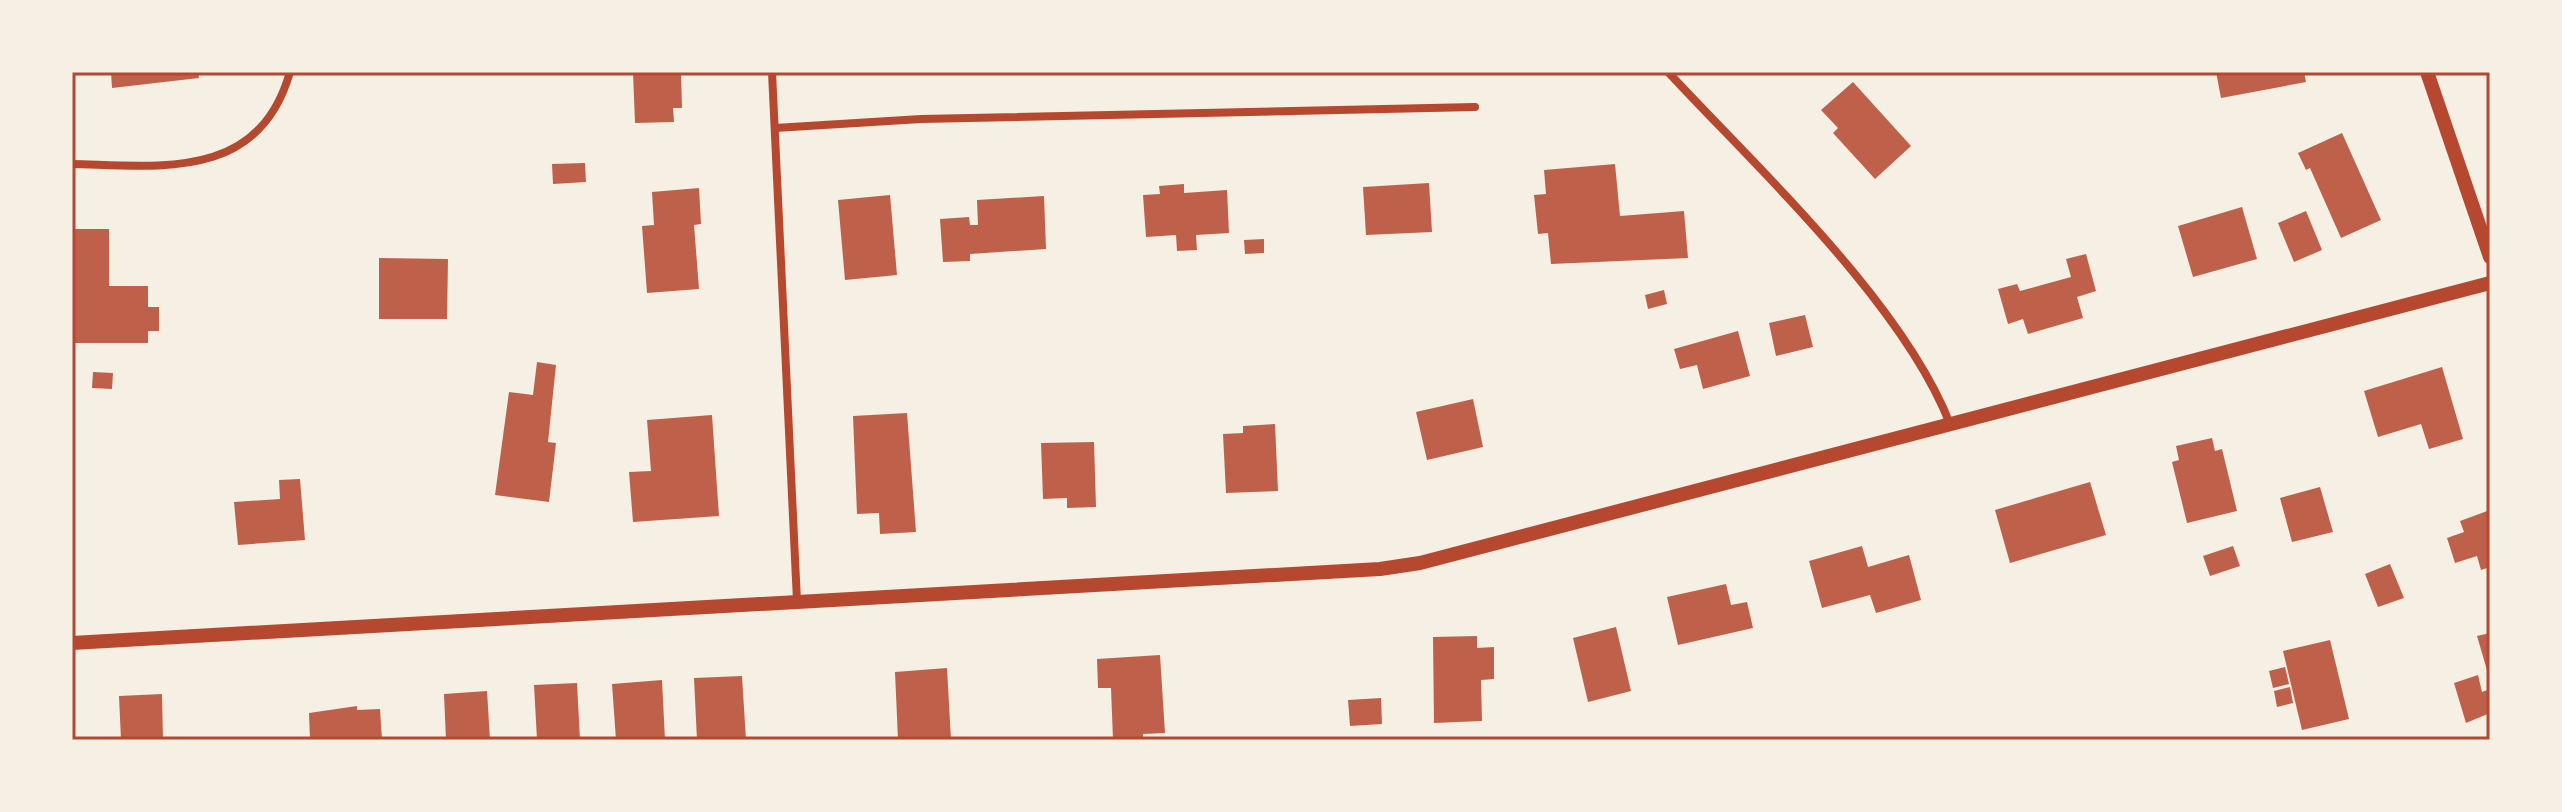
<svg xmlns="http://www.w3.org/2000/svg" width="2562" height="812" viewBox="0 0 2562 812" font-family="Cabin,sans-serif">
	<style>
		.building { fill: #bf614a }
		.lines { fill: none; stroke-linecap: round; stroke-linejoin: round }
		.minor { stroke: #b5482f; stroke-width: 8 }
		.tertiary { stroke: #b5482f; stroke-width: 14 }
		.neatline { fill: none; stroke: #b5482f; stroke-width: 3 }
	</style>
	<rect width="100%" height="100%" fill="#f6efe4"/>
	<g class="building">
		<polygon points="111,72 198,72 199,78 112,88"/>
		<polygon points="633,72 681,72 682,108 673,108 674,122 635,123"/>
		<polygon points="2216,72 2304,72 2306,82 2221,98"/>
		<polygon points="1853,82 1911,146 1875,179 1833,133 1838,128 1821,110"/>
		<polygon points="2342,133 2381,220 2341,238 2310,168 2306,170 2298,153"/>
		<polygon points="585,163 586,182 553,184 552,164"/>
		<polygon points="1615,164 1620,216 1684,211 1688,258 1551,264 1548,233 1538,234 1534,195 1546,194 1544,170"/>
		<polygon points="1429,183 1432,232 1366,235 1363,187"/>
		<polygon points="1184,184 1184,193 1227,190 1229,233 1196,235 1197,250 1177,251 1176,235 1146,237 1143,195 1160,194 1159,186"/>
		<polygon points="699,188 701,224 694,225 699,289 647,293 642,226 654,225 652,192"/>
		<polygon points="890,195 897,275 845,280 838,200"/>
		<polygon points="1044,196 1046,249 970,254 970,261 943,262 940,219 969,217 970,225 978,225 977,200"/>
		<polygon points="2242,207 2257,259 2193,277 2178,226"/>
		<polygon points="2306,211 2322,250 2294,262 2278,223"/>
		<polygon points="72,229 109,229 109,286 148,286 148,307 159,307 159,331 148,331 148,343 74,343"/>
		<polygon points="1264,239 1264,253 1245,254 1244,240"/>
		<polygon points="2086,254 2096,291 2077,297 2083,318 2028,334 2023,319 2008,324 1998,289 2017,284 2020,291 2071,277 2066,259"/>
		<polygon points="379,258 448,259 447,319 379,319"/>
		<polygon points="1664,290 1667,304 1648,309 1645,295"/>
		<polygon points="1805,315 1813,347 1776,356 1769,323"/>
		<polygon points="1738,331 1750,376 1703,389 1697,365 1680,369 1674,349"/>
		<polygon points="537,362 556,365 548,442 556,443 549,502 495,495 509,392 533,395"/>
		<polygon points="2442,367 2463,439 2429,449 2421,424 2378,437 2364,391"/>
		<polygon points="93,372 113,373 112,389 92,388"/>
		<polygon points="1473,399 1483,447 1427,460 1416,412"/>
		<polygon points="907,413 916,532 880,534 879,513 857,514 853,416"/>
		<polygon points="712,415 719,516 633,522 629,472 651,471 647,420"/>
		<polygon points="1275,424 1278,491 1226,493 1223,434 1243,433 1243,426"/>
		<polygon points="2212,438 2215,451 2222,449 2237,511 2187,523 2172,462 2179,460 2176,446"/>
		<polygon points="1094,442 1096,507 1067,508 1067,498 1043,499 1041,443"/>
		<polygon points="300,479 305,540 238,545 234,502 280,499 279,480"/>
		<polygon points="2090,482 2106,535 2010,563 1995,510"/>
		<polygon points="2320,487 2333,532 2292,542 2280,498"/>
		<polygon points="2490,510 2490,567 2481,570 2477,556 2455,563 2447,538 2464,532 2460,521"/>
		<polygon points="1862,546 1868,567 1909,555 1921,600 1876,613 1870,595 1822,608 1809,561"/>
		<polygon points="2233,546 2240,566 2210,576 2203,556"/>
		<polygon points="2390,564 2404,598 2378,607 2365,574"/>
		<polygon points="1726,584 1731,605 1747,602 1753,628 1678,645 1667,597"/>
		<polygon points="1616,627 1631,691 1588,702 1573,638"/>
		<polygon points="2490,633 2490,677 2489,677 2477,636"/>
		<polygon points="1477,636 1477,648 1494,647 1494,679 1481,680 1482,721 1434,723 1433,637"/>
		<polygon points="2330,640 2349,719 2302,730 2283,651"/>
		<polygon points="1160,655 1165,733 1143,734 1143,740 1113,740 1111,688 1098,688 1097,659"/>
		<polygon points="2285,667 2289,684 2273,688 2269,671"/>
		<polygon points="947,668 951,740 898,740 895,672"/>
		<polygon points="2478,675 2482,692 2490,689 2490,713 2466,723 2454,683"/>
		<polygon points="742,676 746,740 697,740 694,678"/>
		<polygon points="662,680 665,740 616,740 612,684"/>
		<polygon points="577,683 580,740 537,740 534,685"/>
		<polygon points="2290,687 2293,703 2277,707 2274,691"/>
		<polygon points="487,691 490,740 446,740 444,694"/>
		<polygon points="162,694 163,740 121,740 119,696"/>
		<polygon points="1381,698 1382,724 1350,726 1348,700"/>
		<polygon points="357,706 357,710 380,709 382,740 310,740 309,713"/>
	</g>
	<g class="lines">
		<g class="minor">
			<polyline points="772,72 797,601"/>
			<path d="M 1668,72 C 1758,169 1903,303 1950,424"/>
			<polyline points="775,128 921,119 1475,107"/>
			<path d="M 72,164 C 161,166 259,181 290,72"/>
		</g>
		<g class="tertiary">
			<polyline points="2427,72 2490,257"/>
			<polyline points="72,643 1380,569 1420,563 2490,283"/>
		</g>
	</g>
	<rect width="2562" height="812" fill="none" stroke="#f6efe4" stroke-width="148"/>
	<rect x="74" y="74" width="2414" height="664" class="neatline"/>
</svg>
